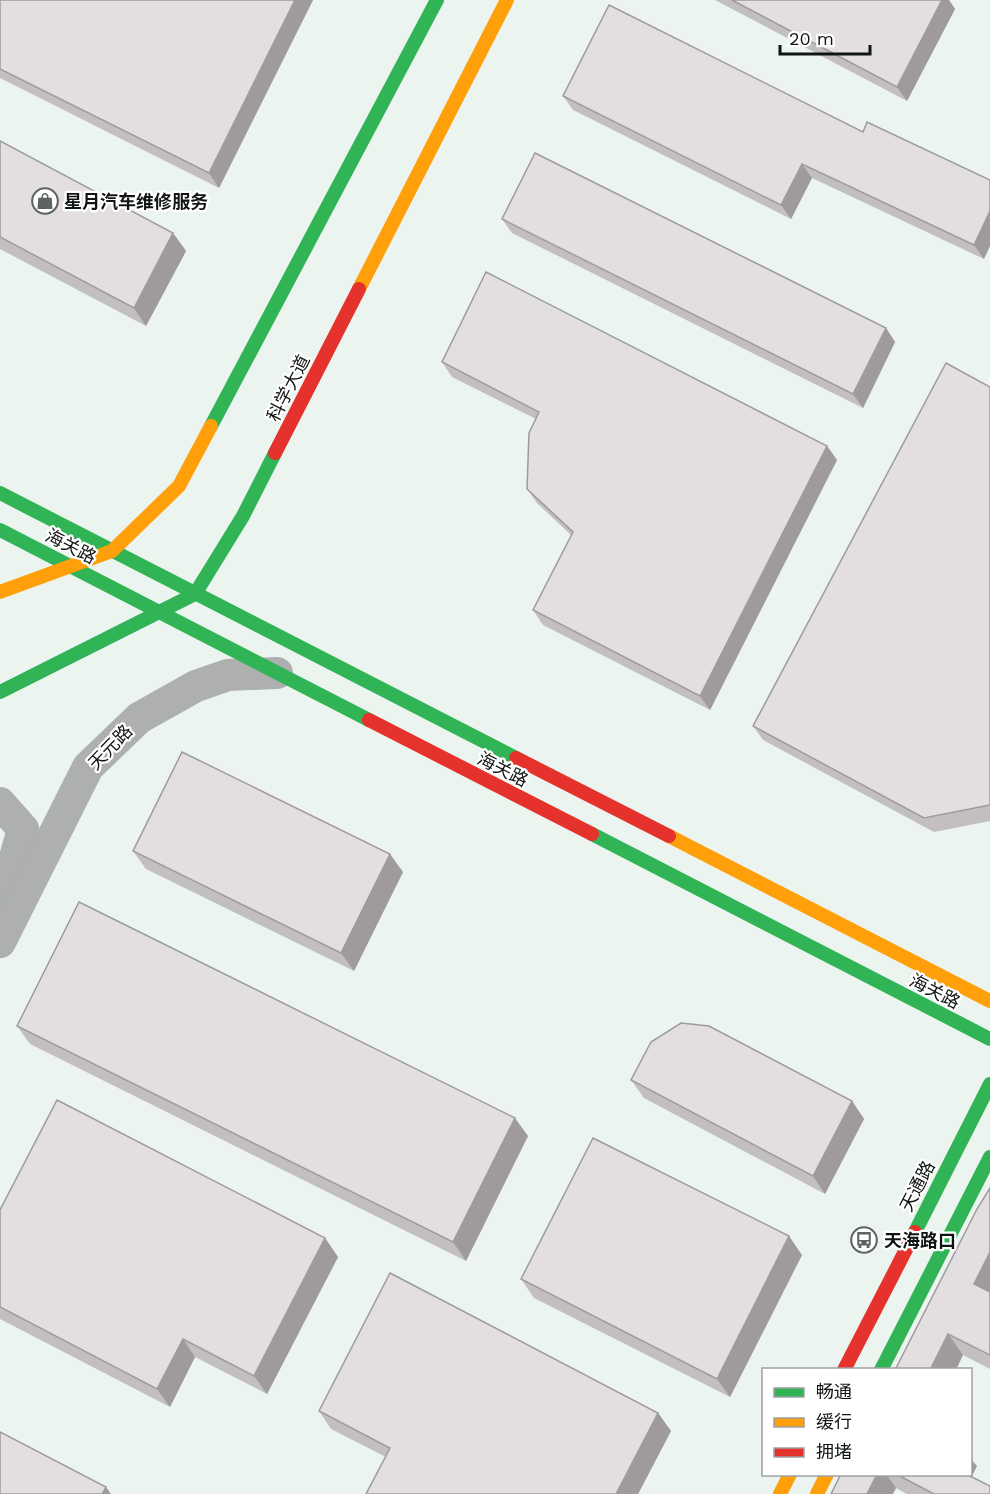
<svg xmlns="http://www.w3.org/2000/svg" width="990" height="1494" viewBox="0 0 990 1494" font-family="'Work Sans','Noto Sans SC',sans-serif">
	<style>
		.lines { fill: none; stroke-linecap: round; stroke-linejoin: round }
		.street { stroke: #adb0ae; stroke-width: 32 }
		.fast { stroke: #30b455; stroke-width: 14 }
		.slow { stroke: #ff9f0a; stroke-width: 14 }
		.jam { stroke: #e5322d; stroke-width: 14 }
		.wall { fill: #c3bfc0 }
		.shaded-wall { fill: #9f9b9c }
		.building { fill: #e3dedf; stroke: #9f9b9c; stroke-width: 1.5 }
		.labels { text-anchor: middle; dominant-baseline: central; stroke-width: 4.5; stroke-linejoin: round; paint-order: stroke }
		.poi-label { font-size: 18px; font-weight: bold; fill: #101512; stroke: #fff; text-anchor: start }
		.street-label { font-size: 18px; fill: #101512; stroke: #fff }
	</style>
	<rect width="100%" height="100%" fill="#ecf4ef"/>
	<g class="lines">
		<g class="street">
			<polyline points="0,803 23,829 9,879 0,896"/>
			<polyline points="0,942 88,767 139,718 196,686 228,675 277,673"/>
		</g>
		<g class="fast">
			<polyline points="211,426 437,0"/>
			<polyline points="0,493 516,758"/>
			<polyline points="0,530 369,720"/>
			<polyline points="0,692 195,594 243,516 275,453"/>
			<polyline points="592,834 990,1039"/>
			<polyline points="915,1232 990,1084"/>
			<polyline points="881,1370 990,1157"/>
		</g>
		<g class="slow">
			<polyline points="359,289 507,0"/>
			<polyline points="0,592 112,551 179,486 211,426"/>
			<polyline points="669,836 990,1001"/>
			<polyline points="780,1494 790,1474"/>
			<polyline points="817,1494 827,1474"/>
		</g>
		<g class="jam">
			<polyline points="275,453 359,289"/>
			<polyline points="369,720 592,834"/>
			<polyline points="516,758 669,836"/>
			<polyline points="844,1370 915,1232"/>
		</g>
	</g>
	<g class="wall">
		<polygon points="0,0 313,0 219,188 0,78"/>
		<polygon points="715,0 949,0 955,9 907,101"/>
		<polygon points="563,96 863,132 990,180 984,259 812,178 791,219 573,110"/>
		<polygon points="0,141 173,233 186,251 146,326 0,249"/>
		<polygon points="502,219 886,328 895,342 863,408 512,233"/>
		<polygon points="442,362 827,446 837,460 710,710 543,625 533,610 571,535 537,503 527,489 536,419 452,377"/>
		<polygon points="990,387 990,821 934,832 763,740 753,726"/>
		<polygon points="133,851 403,872 354,971 146,869"/>
		<polygon points="17,1026 528,1136 466,1261 30,1044"/>
		<polygon points="631,1080 852,1101 864,1119 825,1194 644,1098"/>
		<polygon points="990,1188 990,1369 963,1355 895,1370"/>
		<polygon points="0,1210 325,1238 338,1257 267,1394 195,1357 170,1407 0,1319"/>
		<polygon points="802,1255 730,1397 534,1298 521,1279"/>
		<polygon points="319,1411 658,1413 671,1431 638,1494 366,1494 386,1457 331,1429"/>
		<polygon points="977,1466 971,1477 990,1494 907,1494 896,1488 841,1474 970,1474"/>
	</g>
	<g class="shaded-wall">
		<polygon points="295,0 313,0 219,188 209,173"/>
		<polygon points="942,0 949,0 955,9 907,101 897,87"/>
		<polygon points="802,164 812,178 791,219 781,205"/>
		<polygon points="990,211 990,246 984,259 974,245"/>
		<polygon points="173,233 186,251 146,326 134,308"/>
		<polygon points="886,328 895,342 863,408 853,394"/>
		<polygon points="827,446 837,460 710,710 700,696"/>
		<polygon points="390,854 403,872 354,971 341,953"/>
		<polygon points="852,1101 864,1119 825,1194 813,1176"/>
		<polygon points="515,1118 528,1136 466,1261 453,1242"/>
		<polygon points="789,1236 802,1255 730,1397 717,1379"/>
		<polygon points="325,1238 338,1257 267,1394 254,1376"/>
		<polygon points="990,1252 990,1302 974,1284"/>
		<polygon points="948,1334 963,1355 956,1370 930,1370"/>
		<polygon points="183,1339 195,1357 170,1407 157,1389"/>
		<polygon points="658,1413 671,1431 638,1494 616,1494"/>
		<polygon points="970,1458 977,1466 966,1488 956,1474 970,1474"/>
		<polygon points="877,1474 886,1474 896,1488 893,1494 867,1494"/>
		<polygon points="106,1487 111,1494 102,1494"/>
	</g>
	<g class="building">
		<polygon points="0,0 295,0 209,173 0,69"/>
		<polygon points="732,0 942,0 897,87"/>
		<polygon points="609,5 863,132 867,122 990,180 990,211 974,245 802,164 781,205 563,96"/>
		<polygon points="0,141 173,233 134,308 0,237"/>
		<polygon points="535,153 886,328 853,394 502,219"/>
		<polygon points="486,272 827,446 700,696 533,610 573,532 527,489 529,433 539,412 442,362"/>
		<polygon points="946,363 990,387 990,805 924,818 753,726"/>
		<polygon points="182,752 390,854 341,953 133,851"/>
		<polygon points="79,902 515,1118 453,1242 17,1026"/>
		<polygon points="681,1023 709,1026 852,1101 813,1176 631,1080 651,1042"/>
		<polygon points="57,1100 325,1238 254,1376 183,1339 157,1389 0,1307 0,1210"/>
		<polygon points="593,1138 789,1236 717,1379 521,1279"/>
		<polygon points="990,1188 990,1252 974,1284 990,1292 990,1355 948,1334 930,1370 895,1370 977,1209"/>
		<polygon points="390,1273 658,1413 616,1494 366,1494 390,1448 319,1411"/>
		<polygon points="0,1432 106,1487 102,1494 0,1494"/>
		<polygon points="841,1474 877,1474 867,1494 831,1494"/>
		<polygon points="896,1474 966,1474 990,1486 990,1494 934,1494"/>
	</g>
	<defs>
		<g id="shop-ring" transform="scale(1.35)"><circle r="9.5" fill="#fff" stroke="#5d635f" stroke-width="1.5"/><path d="M-5-2.5h2.3a2.7 3.5 0 0 1 5.4 0H5L5.5 6h-11ZM-1.5-2.5h3a1.5 2.3 0 0 0-3 0Z" fill="#5d635f"/></g>
		<g id="bus-ring" transform="scale(1.35)"><circle r="9.5" fill="#fff" stroke="#5d635f" stroke-width="1.5"/><path d="M-5-6H5V4H4V6H2V4H-2V6H-4V4H-5ZM-3.5-4V0h7V-4ZM-3.5 1.2v1.5H-2V1.2ZM2 1.2v1.5H3.5V1.2Z" fill="#5d635f"/></g>
	</defs>
	<g fill-rule="evenodd">
		<use href="#shop-ring" x="45" y="201"/>
		<use href="#bus-ring" x="864" y="1240"/>
	</g>
	<g class="labels">
		<g class="poi-label">
			<text x="64" y="201">星月汽车维修服务</text>
			<text x="884" y="1240">天海路口</text>
		</g>
		<g class="street-label">
			<text transform="translate(288 388) rotate(-63)">科学大道</text>
			<text transform="translate(71 546) rotate(27)">海关路</text>
			<text transform="translate(110 747) rotate(-46)">天元路</text>
			<text transform="translate(503 769) rotate(27)">海关路</text>
			<text transform="translate(935 991) rotate(27)">海关路</text>
			<text transform="translate(917 1186) rotate(-63)">天通路</text>
		</g>
	</g>
	<rect x="762" y="1368" width="210" height="108" fill="#ffffff" stroke="#9fa1a0" stroke-width="1.5"/>
	<rect x="774" y="1388" width="30" height="9" fill="#30b455" stroke="#9fa1a0" stroke-width="1.5"/>
	<text x="816" y="1398" font-size="18" fill="#101512">畅通</text>
	<rect x="774" y="1418" width="30" height="9" fill="#ff9f0a" stroke="#9fa1a0" stroke-width="1.5"/>
	<text x="816" y="1428" font-size="18" fill="#101512">缓行</text>
	<rect x="774" y="1448" width="30" height="9" fill="#e5322d" stroke="#9fa1a0" stroke-width="1.5"/>
	<text x="816" y="1458" font-size="18" fill="#101512">拥堵</text>
	<path d="M780 45v9h90v-9" fill="none" stroke="#101512" stroke-width="3"/>
	<text x="789" y="45" font-size="18" fill="#101512" stroke="#ffffff" stroke-width="4.5" paint-order="stroke">20 m</text>
</svg>
